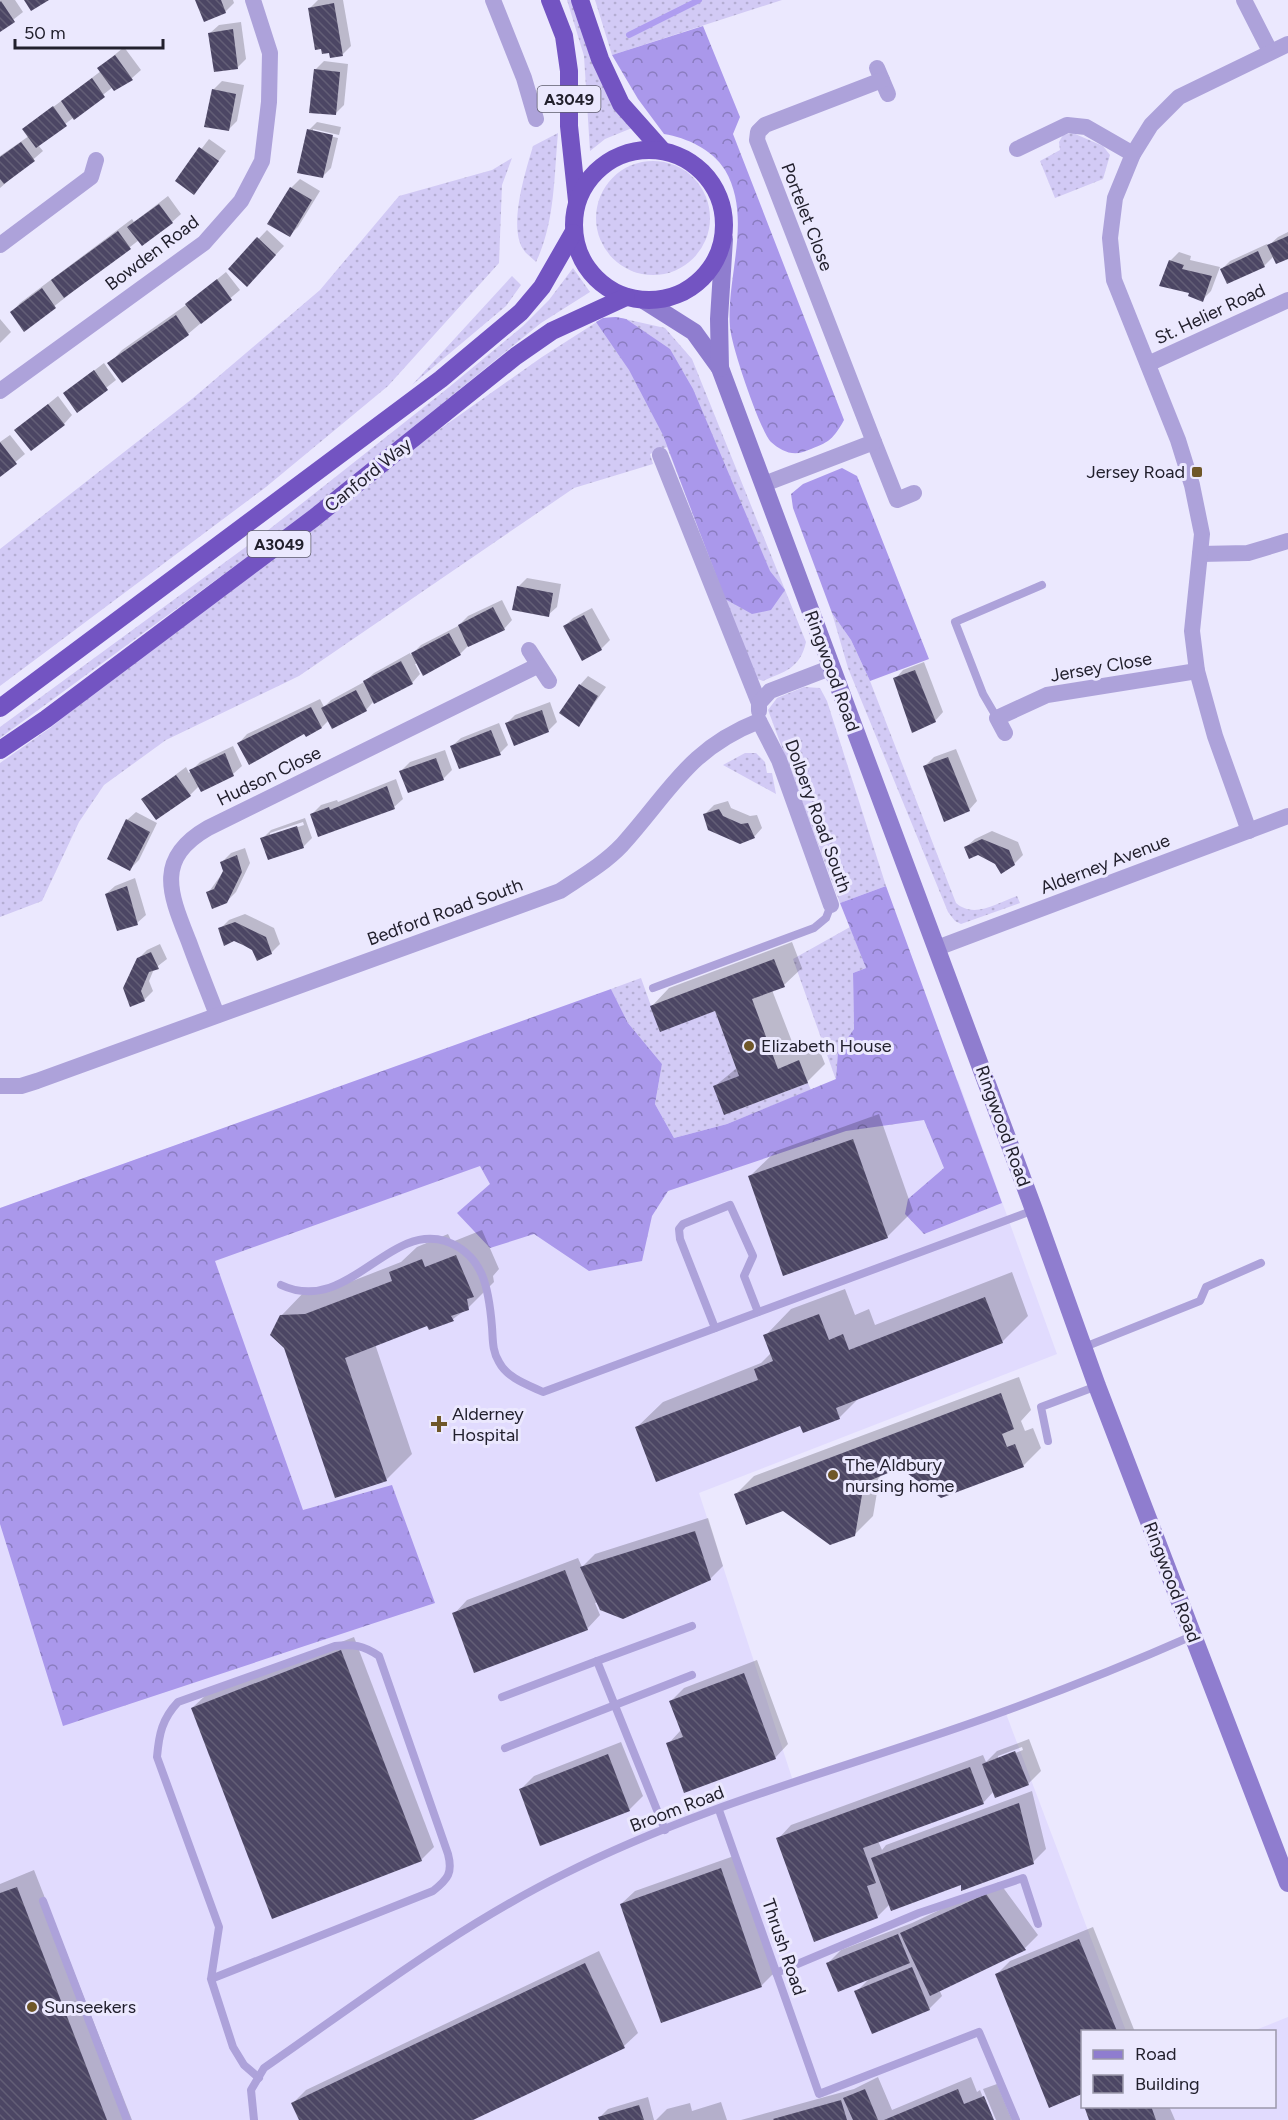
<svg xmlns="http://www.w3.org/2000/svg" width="1288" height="2120" viewBox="0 0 1288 2120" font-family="Figtree,sans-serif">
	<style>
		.built { fill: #e1dbfe }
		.grass { fill: url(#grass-dots) }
		.forest { fill: url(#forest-crowns) }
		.shadow { fill: #0003; fill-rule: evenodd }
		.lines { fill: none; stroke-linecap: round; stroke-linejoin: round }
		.stream { stroke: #af9df0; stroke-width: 6 }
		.building { fill: url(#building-back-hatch) }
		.service { stroke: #ada2da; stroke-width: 8 }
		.minor { stroke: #ada2da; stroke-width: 16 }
		.secondary { stroke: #8f7dcf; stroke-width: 18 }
		.trunk { stroke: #7354c2; stroke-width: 18 }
		.poi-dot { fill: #6f5728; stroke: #ebe8fe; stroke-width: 2 }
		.labels { text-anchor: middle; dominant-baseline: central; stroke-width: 6; stroke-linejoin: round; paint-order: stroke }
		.shield { fill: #ebe8fe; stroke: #5e5c6c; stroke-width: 1.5 }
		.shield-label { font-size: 16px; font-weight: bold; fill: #22202d }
		.street-label { font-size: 18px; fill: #22202d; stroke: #ebe8fe }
		.poi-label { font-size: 18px; fill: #22202d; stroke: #ebe8fe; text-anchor: start }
	</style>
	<defs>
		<pattern id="grass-dots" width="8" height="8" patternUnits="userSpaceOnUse" patternTransform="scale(1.5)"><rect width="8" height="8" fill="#d2caf5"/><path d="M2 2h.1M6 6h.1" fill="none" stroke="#b4add2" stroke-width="1.8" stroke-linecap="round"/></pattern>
		<pattern id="forest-crowns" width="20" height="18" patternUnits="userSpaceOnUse" patternTransform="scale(1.5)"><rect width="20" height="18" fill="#aa98eb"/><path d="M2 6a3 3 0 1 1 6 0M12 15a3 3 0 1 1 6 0" fill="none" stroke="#8a7cbf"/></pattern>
		<pattern id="building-back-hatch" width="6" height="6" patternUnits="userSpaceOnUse" patternTransform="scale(1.5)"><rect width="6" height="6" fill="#4c4664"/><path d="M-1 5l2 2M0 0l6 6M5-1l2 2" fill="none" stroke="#635e76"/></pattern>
	</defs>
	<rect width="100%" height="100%" fill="#ebe8fe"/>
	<polygon class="built" points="586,999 651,1175 958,1080 1057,1354 699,1493 793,1781 1005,1711 1126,2031 1082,2032 1082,2106 1274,2106 1274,2032 1253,2031 1288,2017 1288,2120 0,2120 0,1208"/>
	<g class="grass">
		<polygon points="567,0 571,0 632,128 605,139 590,151 584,56"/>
		<polygon points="595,0 782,0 612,55"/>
		<path d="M 558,133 C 554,176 555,223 536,262 C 532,258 526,254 523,249 C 508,226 526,170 533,146 Z"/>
		<polygon points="1073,133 1103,146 1110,155 1103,179 1055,198 1040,161 1060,150 1059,142 1063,135"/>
		<polygon points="512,158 502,185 499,263 388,386 266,487 0,686 0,549 192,399 320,290 399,196 492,170"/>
		<circle cx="653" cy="218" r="57"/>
		<polygon points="573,268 590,292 541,323 310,511 0,738 0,727 262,535 448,388 523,326 549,300"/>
		<polygon points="512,276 521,285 506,306 412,385"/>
		<path d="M 616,317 L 665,328 L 692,359 L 806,642 C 800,669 785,671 763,681 L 755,678 L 667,447 L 650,454 L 653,464 L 574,488 L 299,676 L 166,740 L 104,785 L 79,822 L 42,901 L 0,917 L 0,763 L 50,728 L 314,518 L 542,357 L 603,318 Z"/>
		<path d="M 832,613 L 851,640 L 870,681 L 956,903 C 974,919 997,903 1017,896 L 1020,903 L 961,924 L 955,921 L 948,912 L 848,668 Z"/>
		<polygon points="804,687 820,688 827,701 886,886 840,903 768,710 777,698"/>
		<polygon points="745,753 756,753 765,762 767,773 772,773 776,794 723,765"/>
		<polygon points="850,927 866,968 853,973 854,1029 838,1051 836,1080 793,959"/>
		<polygon points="641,978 660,1031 715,1011 739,1076 724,1115 808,1083 811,1090 727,1124 674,1138 655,1104 662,1064 628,1023 611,989"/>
	</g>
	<g class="forest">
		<path d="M 703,26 L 740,117 L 733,134 L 844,420 C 832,442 827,443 803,452 C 791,456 780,450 771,442 C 760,431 731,345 730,327 C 726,276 753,218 725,170 C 712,149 687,138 664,134 L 638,99 L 612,55 Z"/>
		<polygon points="616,317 626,319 670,349 693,389 770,571 785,590 771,610 752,614 725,599 663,435 629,370 596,322 603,318"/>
		<polygon points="842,468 857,476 929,659 870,681 851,640 832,613 793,508 791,494 803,484"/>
		<polygon points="886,886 1002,1203 924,1234 905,1214 908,1199 944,1168 924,1120 846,1131 668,1191 652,1216 642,1261 589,1271 534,1234 490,1248 457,1213 490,1184 480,1166 215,1261 303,1510 392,1485 435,1603 63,1726 0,1524 0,1208 611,989 628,1023 662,1064 655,1104 674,1138 727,1124 836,1079 838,1051 854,1029 853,973 866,968 840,903"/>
	</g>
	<g class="shadow">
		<polygon points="0,0 15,0 23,12 0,30"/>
		<polygon points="196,0 233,0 234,3 225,12"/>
		<polygon points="318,0 343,0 351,46 343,54 309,9"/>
		<polygon points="241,22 246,59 237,68 210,33 219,25"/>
		<polygon points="124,47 141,70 132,78 115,89 113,87 38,145 43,151 0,188 0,156 29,136 24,129 101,71 99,68"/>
		<polygon points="324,61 348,64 344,105 335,114 315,70"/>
		<polygon points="222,81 244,85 237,121 228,130 213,90"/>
		<polygon points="317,122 341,127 339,135 313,129 313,132 338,138 331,168 322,177 309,130"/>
		<polygon points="209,139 226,151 194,193 177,181"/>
		<polygon points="300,179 320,191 298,227 289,236 270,224 291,188"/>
		<polygon points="168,196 181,214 172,222 139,240 25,329 12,312 20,303 132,219 134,222"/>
		<polygon points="267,230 284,246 247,285 230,269"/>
		<polygon points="1288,232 1288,257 1274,256 1264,266 1222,269 1230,261 1267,244 1268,246 1278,237"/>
		<polygon points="1179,252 1191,256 1190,260 1220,267 1211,291 1202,300 1191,292 1161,285 1170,261"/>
		<polygon points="226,272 240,290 188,334 122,381 109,364 122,350 186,305"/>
		<polygon points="0,319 11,332 0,343"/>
		<polygon points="104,363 116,380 78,410 65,393"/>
		<polygon points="58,396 72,415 64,424 16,430"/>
		<polygon points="10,435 25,454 0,475 0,442"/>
		<polygon points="527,578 561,584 557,607 548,615 518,587"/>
		<polygon points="502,600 512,620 504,629 469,645 460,654 423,674 418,663 415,664 420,674 412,683 373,702 366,710 329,720 322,727 239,743 247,734 320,699 324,707 331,700 364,682 374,673 410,653 411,655 421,645 458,626 468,616"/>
		<polygon points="592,608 610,640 601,649 565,626 573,618"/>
		<polygon points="924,662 943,712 935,721 895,679 903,670"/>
		<polygon points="588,676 606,687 579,725 580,685"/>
		<polygon points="550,702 557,722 548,731 507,723 515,715"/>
		<polygon points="499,723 508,745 500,753 452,746 461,738"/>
		<polygon points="233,746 242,766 233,774 199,786 190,795 143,799 186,767 189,773 200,762"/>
		<polygon points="956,749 977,801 969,810 925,766 934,757"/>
		<polygon points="445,750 452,770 443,779 401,771 410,762"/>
		<polygon points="396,779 403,799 394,807 312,814 321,805 337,800 338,802"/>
		<polygon points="728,801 731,808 750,816 757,815 762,828 754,837 705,814 714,805"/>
		<polygon points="136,812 157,823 139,860 130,869 127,820"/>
		<path d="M 305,818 L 312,838 L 304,846 L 269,858 L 262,839 L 271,830 ZM 303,822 L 304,825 L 270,836 L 270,833 Z"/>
		<polygon points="992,831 1018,842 1023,855 1014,864 996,863 966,847 975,839"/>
		<polygon points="245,848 250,863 236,892 226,902 208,893 224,871 222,862 231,853"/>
		<polygon points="135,878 146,915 137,923 106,894 115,886"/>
		<polygon points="245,914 274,928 280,944 271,953 253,949 220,929 229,920"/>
		<polygon points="792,942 802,968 784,985 772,990 796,1052 817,1044 825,1064 807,1082 715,1086 738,1067 716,1009 652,1006 669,988"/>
		<polygon points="160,944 167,959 154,969 149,981 153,991 144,1000 131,1005 138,959 147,950"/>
		<polygon points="879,1114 913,1211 887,1237 749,1177 776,1151"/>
		<polygon points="482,1230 499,1269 493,1276 494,1282 468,1308 453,1319 428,1324 375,1344 412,1454 386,1480 281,1316 307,1289 332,1289 401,1262 417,1247 448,1234 452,1242"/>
		<polygon points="1012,1272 1028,1316 1002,1342 860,1397 840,1417 804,1431 801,1424 636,1428 663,1402 761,1363 772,1352 765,1336 791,1309 845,1289 855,1315 869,1309 875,1325"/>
		<polygon points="1019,1377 1031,1410 1021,1421 1025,1431 1033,1428 1041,1448 1023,1466 900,1466 880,1475 873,1516 855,1534 736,1494 754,1476"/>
		<polygon points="708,1518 723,1566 710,1579 598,1602 595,1603 600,1615 587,1629 454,1614 467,1600 578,1558 582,1567 595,1554"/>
		<polygon points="354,1637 434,1847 421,1860 192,1708 206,1695"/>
		<polygon points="757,1660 788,1744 775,1758 668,1744 681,1730 671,1701 684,1688"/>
		<path d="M 1029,1739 L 1041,1771 L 1028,1784 L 994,1791 L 983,1803 L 878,1841 L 882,1850 L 886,1845 L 1032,1791 L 1046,1849 L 1033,1862 L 890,1904 L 877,1917 L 778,1839 L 791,1825 L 983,1755 L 986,1762 L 997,1751 ZM 1022,1747 L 1023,1750 L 998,1760 L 998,1756 Z"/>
		<polygon points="621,1742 643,1796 630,1809 541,1844 520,1790 534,1776"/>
		<polygon points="734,1856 774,1973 761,1986 621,1904 635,1891"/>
		<polygon points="34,1870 132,2120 0,2120 0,1884"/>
		<polygon points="999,1882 1038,1935 1025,1948 939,1989 942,1996 929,2009 856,1992 871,1977 828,1963 841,1950 912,1923"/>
		<polygon points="1093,1927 1135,2032 1082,2032 1082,2093 1050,2106 997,1974 1010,1961"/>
		<polygon points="599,1951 638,2033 624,2046 470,2120 301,2120 293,2103 306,2090"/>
		<polygon points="878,2077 892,2110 971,2077 977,2092 980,2090 992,2120 741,2120 854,2089"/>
		<polygon points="997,2084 1012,2120 996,2120 983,2089"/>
		<polygon points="648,2097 654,2120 601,2120 600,2117 608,2109"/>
		<polygon points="721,2102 727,2120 656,2120 667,2109 690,2103 692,2111"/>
		<polygon points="1086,2106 1169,2106 1175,2120 1091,2120"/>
	</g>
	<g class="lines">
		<polyline class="stream" points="629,35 699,0"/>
	</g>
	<g class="building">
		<polygon points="24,0 49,0 31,11"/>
		<polygon points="195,0 221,0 226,13 204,22"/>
		<polygon points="1,1 15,22 0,32 0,2"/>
		<polygon points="334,3 343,56 330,58 329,53 322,54 321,49 315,50 308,8"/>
		<polygon points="233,29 238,69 214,72 208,33"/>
		<polygon points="115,55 133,80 114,91 97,68"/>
		<polygon points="314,69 340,72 336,115 309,113"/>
		<polygon points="92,78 105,97 74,120 61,101"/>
		<polygon points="212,89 236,94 229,131 204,127"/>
		<polygon points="53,106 67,126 36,148 22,129"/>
		<polygon points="307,129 333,135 323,178 297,173"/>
		<polygon points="21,142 35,161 4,184 0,179 0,157"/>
		<polygon points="199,147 219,161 194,195 175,181"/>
		<polygon points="290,187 312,200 290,237 267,224"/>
		<polygon points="159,204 173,223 142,246 127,227"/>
		<polygon points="118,231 131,249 64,298 51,280"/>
		<polygon points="1288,236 1288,259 1276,264 1267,245"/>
		<polygon points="257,237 276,255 247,287 228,269"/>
		<polygon points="1258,251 1265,267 1227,284 1220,269"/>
		<polygon points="1169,260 1184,265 1182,269 1212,276 1203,302 1188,296 1189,293 1159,286"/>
		<polygon points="217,279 232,300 201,324 185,304"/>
		<polygon points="42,288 56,308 24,332 10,312"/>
		<polygon points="176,315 189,335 122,383 107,363"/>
		<polygon points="94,370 108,390 77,413 63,393"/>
		<polygon points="48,404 65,425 31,451 14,430"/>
		<polygon points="0,442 17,464 0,477"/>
		<polygon points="517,586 553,593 549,617 512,610"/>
		<polygon points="493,607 505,630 468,647 458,625"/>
		<polygon points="584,615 602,650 582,661 563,626"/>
		<polygon points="449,633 461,655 423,676 411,653"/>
		<polygon points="401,661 413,684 374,704 363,681"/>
		<polygon points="915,670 936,722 912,733 893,678"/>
		<polygon points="579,684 598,696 579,727 559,713"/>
		<polygon points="356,690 367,711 332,729 321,708"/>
		<polygon points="311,707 322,728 306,737 304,734 249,765 237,743"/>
		<polygon points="542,710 549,732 514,746 505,723"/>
		<polygon points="491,730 501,755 459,769 450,746"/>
		<polygon points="225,753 234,776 201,792 189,770"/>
		<polygon points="948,757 970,811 944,822 923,766"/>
		<polygon points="436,758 444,780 408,793 399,771"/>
		<polygon points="176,775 191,796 156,820 141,799"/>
		<polygon points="387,786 395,809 318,837 310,814 329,807 330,810"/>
		<polygon points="719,809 723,816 741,824 748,823 755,838 740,844 708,830 703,814"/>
		<polygon points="126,819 150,832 130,871 107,859"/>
		<polygon points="297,826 304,848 268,860 260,838"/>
		<polygon points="982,839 1009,850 1015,865 1001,874 995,864 978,855 969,859 964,847"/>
		<polygon points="237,855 242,872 227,903 212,909 206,892 214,889 223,871 220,862"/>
		<polygon points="127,886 138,925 117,931 105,894"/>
		<polygon points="235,922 266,937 272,954 257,961 252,950 243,945 234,941 224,946 218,928"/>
		<polygon points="151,952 159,969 149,972 141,991 145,1001 130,1007 123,988 137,958"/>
		<polygon points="774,959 785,987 752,999 778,1069 799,1060 808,1083 724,1115 713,1086 739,1076 715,1011 660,1032 650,1006"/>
		<polygon points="853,1139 888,1238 783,1276 748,1176"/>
		<polygon points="456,1255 474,1297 467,1299 469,1310 451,1316 454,1321 429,1330 427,1326 345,1358 387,1481 335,1498 284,1348 270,1335 280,1315 305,1314 392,1281 389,1272 422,1259 425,1267"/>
		<polygon points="985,1297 1003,1343 836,1408 840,1419 803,1433 800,1426 656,1482 635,1427 758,1380 754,1369 773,1361 763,1335 819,1314 829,1340 843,1334 849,1350"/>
		<polygon points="1001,1393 1014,1429 1002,1434 1007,1447 1015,1444 1024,1467 941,1498 900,1468 864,1483 855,1536 830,1545 783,1511 746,1525 734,1494"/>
		<polygon points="695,1531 711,1580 623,1619 600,1610 580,1567"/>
		<polygon points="565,1570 588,1630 474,1673 452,1613"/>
		<polygon points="341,1650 422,1861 272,1919 191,1708"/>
		<polygon points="744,1673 776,1759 684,1793 666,1743 683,1737 669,1701"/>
		<polygon points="1015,1751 1029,1785 995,1798 982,1764"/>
		<polygon points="608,1754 630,1811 540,1846 519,1789"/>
		<polygon points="970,1767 984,1804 863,1848 876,1883 867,1886 878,1918 814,1942 776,1838"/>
		<polygon points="1019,1803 1034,1864 961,1891 961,1885 891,1911 871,1858"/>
		<polygon points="721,1868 762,1987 661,2023 620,1904"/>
		<polygon points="17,1887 107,2120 0,2120 0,1893"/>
		<polygon points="986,1894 1026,1950 930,1996 900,1933"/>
		<polygon points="898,1934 910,1963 838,1992 826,1963"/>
		<polygon points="1079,1939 1117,2031 1082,2032 1082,2094 1049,2108 995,1974"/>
		<polygon points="585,1963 625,2048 473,2120 299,2120 291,2103"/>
		<polygon points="912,1967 930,2010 872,2034 854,1991"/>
		<polygon points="865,2089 878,2120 853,2120 843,2098"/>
		<polygon points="958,2089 964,2104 984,2096 994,2120 884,2120"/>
		<polygon points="841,2100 847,2120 774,2120 773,2119"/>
		<polygon points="639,2105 644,2120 599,2120 598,2117"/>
		<polygon points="1084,2106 1151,2106 1156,2120 1089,2120"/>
	</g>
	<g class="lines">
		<g class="service">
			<polyline points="997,718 983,694 955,622 1042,585"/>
			<polyline points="653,988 814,928 826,918 831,905"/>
			<path d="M 281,1285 C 347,1316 388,1223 445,1241 C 484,1254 489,1290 492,1327 C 493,1339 492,1351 499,1362 C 507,1378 528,1385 543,1392 L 1034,1210"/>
			<polyline points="715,1328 680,1239 679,1229 683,1224 730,1205 753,1256 744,1276 758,1312"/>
			<polyline points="1082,1348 1200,1301 1206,1287 1261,1263"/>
			<polyline points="1048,1441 1041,1407 1097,1386"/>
			<polyline points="597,1661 692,1626"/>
			<polyline points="502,1697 597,1661 665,1830"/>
			<polyline points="505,1748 692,1675"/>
			<polyline points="719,1810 819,2094 979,2032 1016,2120"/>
			<polyline points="43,1901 127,2120"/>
			<polyline points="776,1973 919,1913 1023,1878 1038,1924"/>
			<path d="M 211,1979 L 433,1891 C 448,1879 453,1873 448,1854 L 379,1656 C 363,1645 353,1644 335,1646 L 178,1702 C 162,1719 159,1734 157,1757 L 219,1927 L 211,1979 L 233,2047 L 244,2065 L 259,2078"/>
			<path d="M 254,2120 L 251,2090 L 264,2068 C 362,2000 457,1927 564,1874 C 704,1803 858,1765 1005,1711 C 1068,1688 1131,1663 1192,1636"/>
		</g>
		<g class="minor">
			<polyline points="493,0 524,78 536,119"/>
			<polyline points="1244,0 1270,51"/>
			<polyline points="877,68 888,94"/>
			<polyline points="1017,149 1067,125 1086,127 1133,154"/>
			<polyline points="0,245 91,177 96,160"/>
			<polyline points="1148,364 1288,300"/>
			<polyline points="0,391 204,243 241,201 262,161 269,102 270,53 253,0"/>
			<polyline points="874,442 897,500 914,493"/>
			<polyline points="660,455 759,703"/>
			<polyline points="764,484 874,442 757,140 758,132 765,125 882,80"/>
			<polyline points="1200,554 1248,553 1288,541"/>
			<polyline points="529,650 549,681"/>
			<polyline points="759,711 759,703 770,691 830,668"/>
			<polyline points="759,721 779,760 831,905"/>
			<polyline points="1005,733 997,718 1047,695 1197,671"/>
			<polyline points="1249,831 1215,736 1197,671 1192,631 1202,534 1192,485 1178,440 1114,280 1110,238 1115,198 1133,154 1151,125 1179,97 1288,44"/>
			<polyline points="937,948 1288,816"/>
			<path d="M 217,1015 C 208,991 198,967 189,942 C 170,894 154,859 208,828 L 537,666"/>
			<path d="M 0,1086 L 21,1086 L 37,1081 L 560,891 C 581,877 604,864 622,845 C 670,792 688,749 759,721"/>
		</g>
		<g class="secondary">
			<polyline points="645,301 694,332 720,368 1034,1210 1097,1386 1288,1883"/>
			<polyline points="720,368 719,319 724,239"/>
		</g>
		<g class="trunk">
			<polyline points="550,0 564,36 569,71 569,126 577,201"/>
			<polyline points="580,0 600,59 621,104 661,149"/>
			<circle cx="649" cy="225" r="75"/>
			<polyline points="0,708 441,379 521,312 542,287 573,233"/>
			<polyline points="0,750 46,719 314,518 516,356 552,331 626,297"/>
		</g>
	</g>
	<g class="poi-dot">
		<rect x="1191" y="466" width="12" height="12" rx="3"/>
		<circle cx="749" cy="1046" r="6"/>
		<path d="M436 1415h6v6h6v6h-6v6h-6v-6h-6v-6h6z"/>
		<circle cx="833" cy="1475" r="6"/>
		<circle cx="32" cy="2007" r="6"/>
	</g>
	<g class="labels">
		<g class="shield">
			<rect x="537.5" y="86" width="63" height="26" rx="4.5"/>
			<rect x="247.5" y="531" width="63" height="26" rx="4.5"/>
		</g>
		<g class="shield-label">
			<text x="569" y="99">A3049</text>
			<text x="279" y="544">A3049</text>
		</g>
		<g class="street-label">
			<text transform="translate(807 217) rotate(69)">Portelet Close</text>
			<text transform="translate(152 253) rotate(-37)">Bowden Road</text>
			<text transform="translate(1210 314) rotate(-25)">St. Helier Road</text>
			<text transform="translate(368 475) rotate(-39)">Canford Way</text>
			<text transform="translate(1101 667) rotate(-10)">Jersey Close</text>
			<text transform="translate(832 671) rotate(70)">Ringwood Road</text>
			<text transform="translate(269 776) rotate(-26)">Hudson Close</text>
			<text transform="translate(818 816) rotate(70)">Dolbery Road South</text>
			<text transform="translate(1105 864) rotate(-21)">Alderney Avenue</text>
			<text transform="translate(445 912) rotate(-20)">Bedford Road South</text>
			<text transform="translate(1003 1126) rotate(70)">Ringwood Road</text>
			<text transform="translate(1172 1582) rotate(69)">Ringwood Road</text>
			<text transform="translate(677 1809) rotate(-21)">Broom Road</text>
			<text transform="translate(784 1947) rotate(71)">Thrush Road</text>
		</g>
		<g class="poi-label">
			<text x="1185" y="472" text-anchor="end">Jersey Road</text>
			<text x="761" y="1046">Elizabeth House</text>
			<text x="452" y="1414">Alderney<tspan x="452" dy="21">Hospital</tspan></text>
			<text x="845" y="1465">The Aldbury<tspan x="845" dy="21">nursing home</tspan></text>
			<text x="44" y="2007">Sunseekers</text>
		</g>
	</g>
	<rect x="1081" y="2030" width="195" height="78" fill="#ebe8fe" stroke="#9b98aa" stroke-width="1.5"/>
	<rect x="1093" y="2050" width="30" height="9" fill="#8f7dcf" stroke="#9b98aa" stroke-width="1.5"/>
	<text x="1135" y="2060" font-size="18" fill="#22202d">Road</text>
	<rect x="1093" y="2075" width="30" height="18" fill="url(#building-back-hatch)" stroke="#9b98aa" stroke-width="1.5"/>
	<text x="1135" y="2090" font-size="18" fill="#22202d">Building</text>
	<path d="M15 39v9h148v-9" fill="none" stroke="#22202d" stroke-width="3"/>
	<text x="24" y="39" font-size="18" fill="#22202d" stroke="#ebe8fe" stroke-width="4.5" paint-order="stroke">50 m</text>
</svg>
